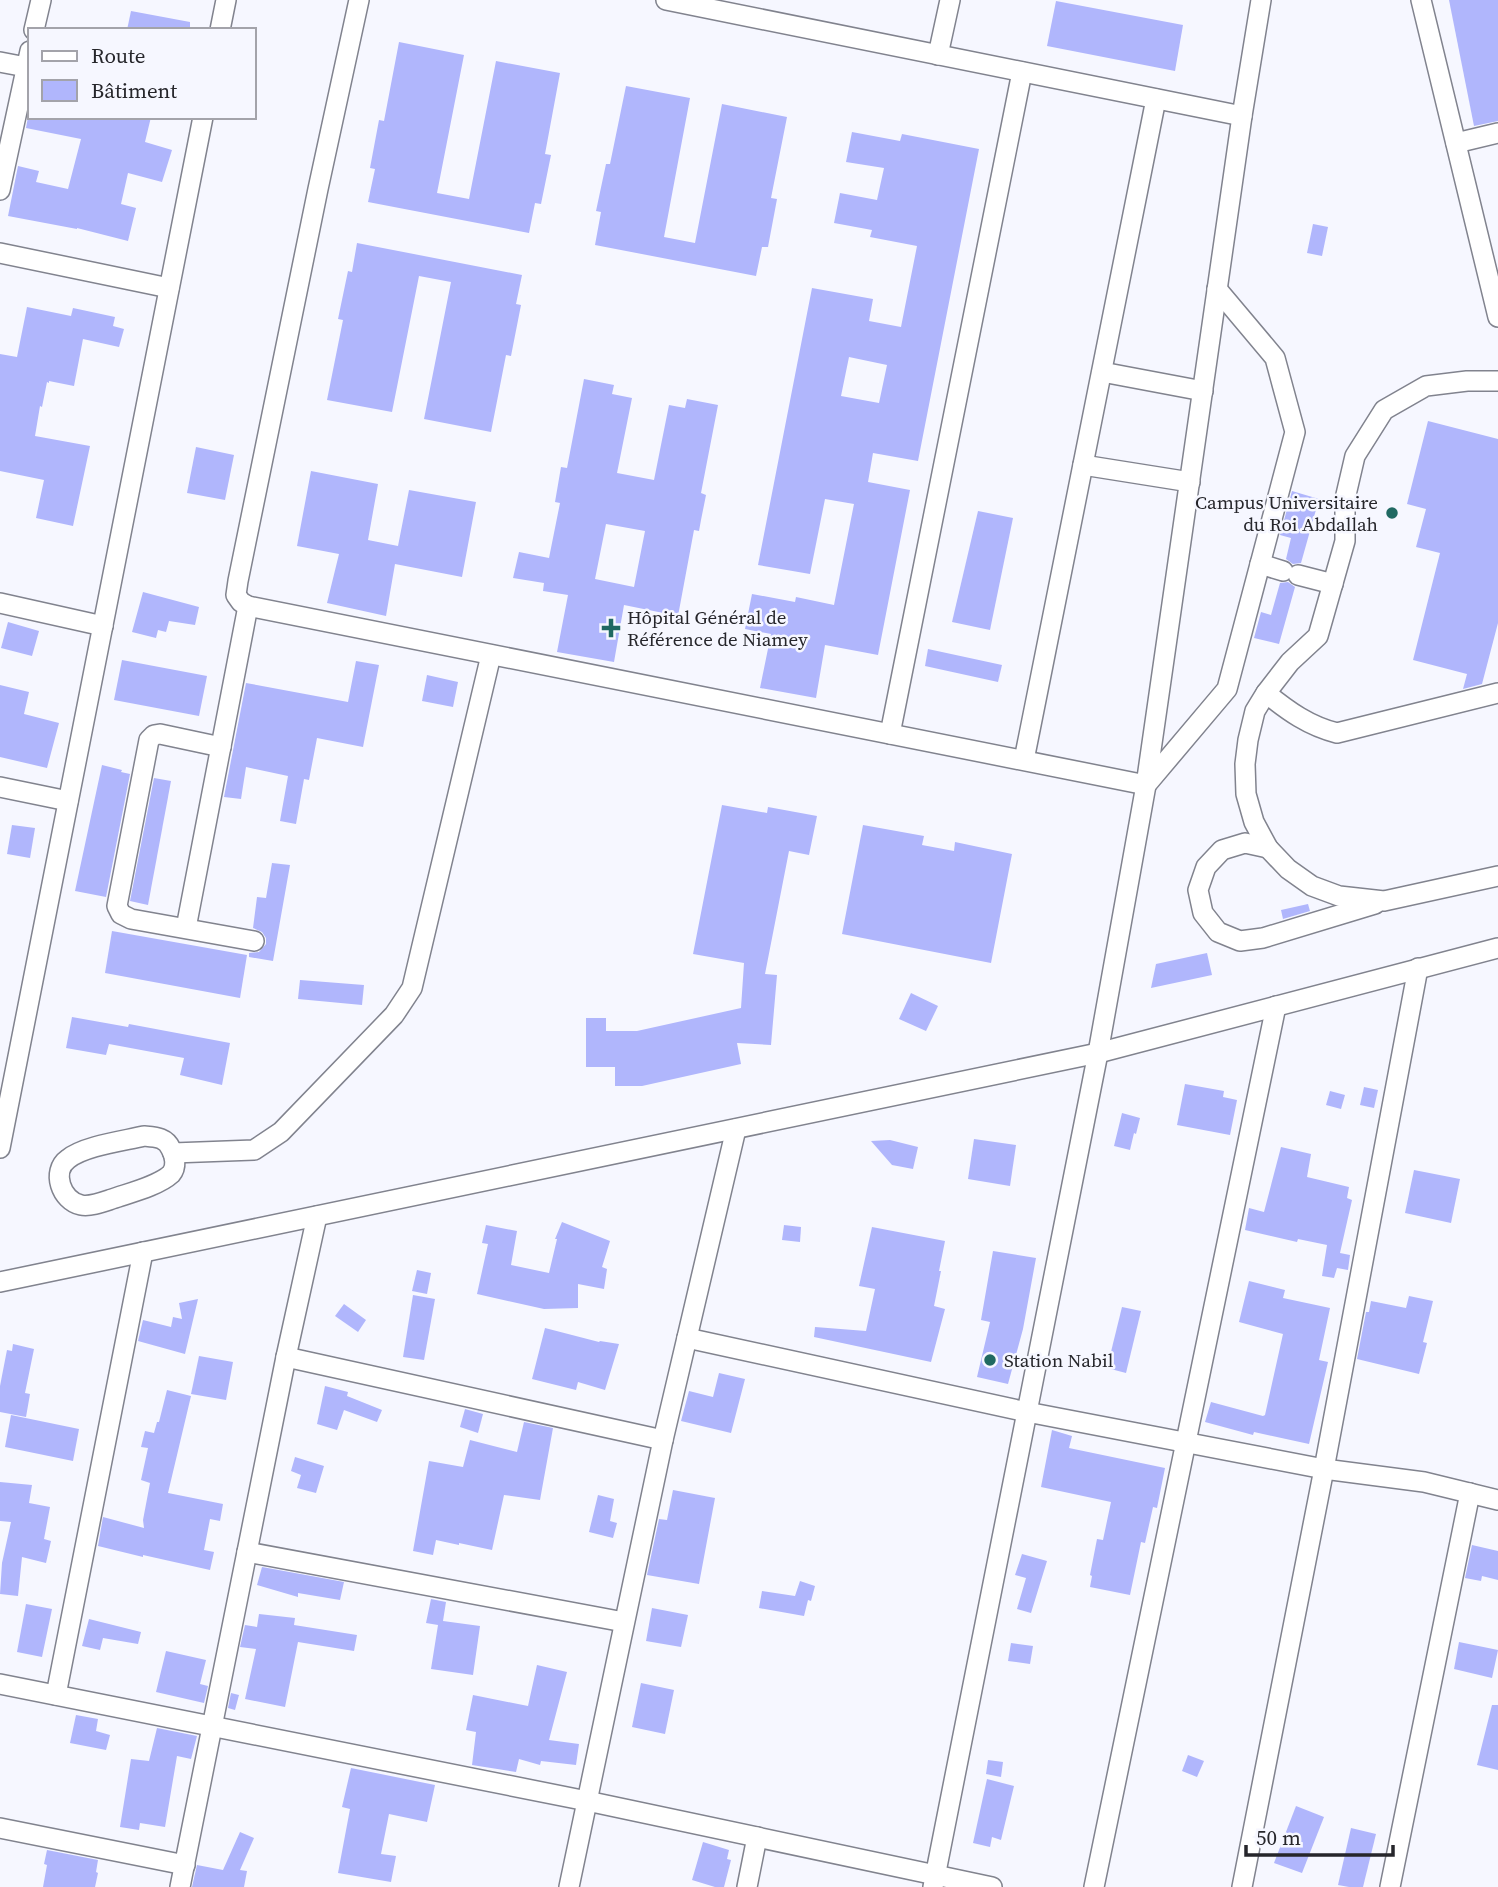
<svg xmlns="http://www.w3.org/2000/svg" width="1498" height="1887" viewBox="0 0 1498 1887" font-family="'Source Serif 4',serif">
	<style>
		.building { fill: #b0b6fc; fill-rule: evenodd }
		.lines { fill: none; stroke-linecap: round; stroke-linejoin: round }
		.minor-casing { stroke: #81838e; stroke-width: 22 }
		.minor { stroke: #fff; stroke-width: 19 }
		.poi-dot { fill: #206962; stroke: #f6f7ff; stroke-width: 2.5 }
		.labels { text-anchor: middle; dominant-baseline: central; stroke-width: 5; stroke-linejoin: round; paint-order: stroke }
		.poi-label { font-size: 19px; fill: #26262b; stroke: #f6f7ff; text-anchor: start }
	</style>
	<rect width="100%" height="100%" fill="#f6f7ff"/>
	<g class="building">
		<polygon points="1449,0 1498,0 1498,121 1474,126"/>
		<polygon points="1056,1 1183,25 1175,71 1047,46"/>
		<polygon points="131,11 190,22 190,30 127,30"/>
		<polygon points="399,42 464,55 437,193 469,199 496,61 560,73 545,154 551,155 541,204 535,203 529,233 368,202 375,169 370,168 379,120 384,121"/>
		<polygon points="626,86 690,98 664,237 695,243 722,104 787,117 771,198 777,199 768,247 762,247 756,276 595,245 601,212 596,211 606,164 610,164"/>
		<polygon points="28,117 93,117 107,120 108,117 151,117 145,142 172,150 162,182 128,173 121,204 136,208 128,241 77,228 77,229 8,216 18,166 39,171 36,182 68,189 81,139 26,128"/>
		<path d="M 852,132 L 900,141 L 902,134 L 979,149 L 918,461 L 873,453 L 868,482 L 910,490 L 878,655 L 825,645 L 816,698 L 760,688 L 771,634 L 745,629 L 752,594 L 795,602 L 796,597 L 834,605 L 854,504 L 825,499 L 810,574 L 758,565 L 812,288 L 873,299 L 869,321 L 901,327 L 917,246 L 870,237 L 872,230 L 834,223 L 840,193 L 877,200 L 884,168 L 846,162 ZM 849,357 L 887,365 L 879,403 L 841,396 Z"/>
		<polygon points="1313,224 1328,227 1322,256 1307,253"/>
		<polygon points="357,243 522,275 516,304 521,305 511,356 506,355 491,432 424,419 451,282 419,276 392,412 327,400 343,320 338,319 348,271 352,272"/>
		<polygon points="27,307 71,316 73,308 115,317 113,326 124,329 119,347 83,339 74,386 49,381 49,383 47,382 42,407 40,406 35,436 90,446 73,526 36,518 44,480 0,471 0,354 17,357"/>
		<path d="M 584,379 L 614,385 L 612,394 L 632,398 L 617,473 L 654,480 L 669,405 L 685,408 L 687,399 L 718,405 L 701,493 L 706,495 L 701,520 L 699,531 L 694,530 L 678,616 L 624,605 L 614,662 L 557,652 L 568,595 L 543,591 L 544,583 L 513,578 L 519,552 L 549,558 L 560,503 L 555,502 L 561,467 L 567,468 ZM 606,524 L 645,531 L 634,587 L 595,579 Z"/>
		<polygon points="1428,421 1498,439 1498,623 1482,684 1463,689 1467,674 1413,660 1440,553 1416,547 1426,509 1407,504"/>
		<polygon points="196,447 234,455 225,500 187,493"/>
		<polygon points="311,471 378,484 368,540 398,546 409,490 476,502 462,577 395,564 386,616 327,603 339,554 297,546"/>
		<polygon points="1292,491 1319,499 1301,563 1293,564 1286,559 1291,538 1280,535"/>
		<polygon points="978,511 1013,518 990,630 952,622"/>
		<polygon points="1288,582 1295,587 1279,644 1254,638 1261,612 1271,615 1280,583"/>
		<polygon points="143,592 199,607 195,625 169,621 166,632 158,630 156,638 132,632"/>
		<polygon points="8,622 39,631 32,656 1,648"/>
		<polygon points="928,649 1002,665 998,682 925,666"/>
		<polygon points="122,660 207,676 199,716 114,700"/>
		<polygon points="356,661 379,665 363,747 317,738 309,780 304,779 296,824 280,821 288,776 246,767 241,799 224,797 246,683 348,702"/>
		<polygon points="427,675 458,682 453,707 422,701"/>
		<polygon points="0,685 29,692 24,714 59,723 47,768 0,757"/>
		<polygon points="102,765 122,770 121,772 130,774 106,897 75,891"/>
		<polygon points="154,778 171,781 148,905 130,901"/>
		<polygon points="722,805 767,813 768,807 817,816 809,855 789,851 765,974 777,975 771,1045 737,1043 741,1064 642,1086 615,1086 615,1067 586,1067 586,1018 606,1018 606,1031 637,1031 741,1008 744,963 693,954"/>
		<polygon points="12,825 35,828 30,858 7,854"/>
		<polygon points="863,825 924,836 922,845 954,851 955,842 1012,854 991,963 842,934"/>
		<polygon points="272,863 290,865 273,961 249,957 249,953 259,952 266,944 266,938 262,932 253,928 257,897 266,898"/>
		<polygon points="1308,904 1310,911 1283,919 1281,910"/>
		<polygon points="112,931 247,955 240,998 105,973"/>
		<polygon points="1207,953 1212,975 1151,988 1156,964"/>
		<polygon points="300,980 364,985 362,1005 298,999"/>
		<polygon points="911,993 938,1006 926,1031 899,1019"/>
		<polygon points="72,1017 128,1027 129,1024 230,1043 222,1085 180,1075 184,1058 109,1044 106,1055 66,1048"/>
		<polygon points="1185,1084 1224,1091 1223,1097 1237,1100 1230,1135 1177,1125"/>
		<polygon points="1364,1087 1378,1090 1374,1108 1360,1105"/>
		<polygon points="1330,1091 1345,1095 1341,1109 1326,1105"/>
		<polygon points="1122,1113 1140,1118 1136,1134 1134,1133 1130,1150 1114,1146"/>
		<polygon points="974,1139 1016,1145 1010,1186 968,1179"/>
		<polygon points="890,1140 918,1147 913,1169 892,1165 871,1141"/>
		<polygon points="1281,1147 1311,1154 1307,1177 1349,1187 1347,1198 1352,1200 1340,1253 1350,1255 1348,1270 1337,1268 1334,1278 1322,1276 1327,1245 1298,1239 1297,1242 1245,1230 1249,1208 1264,1212"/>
		<polygon points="1414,1170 1460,1179 1451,1223 1405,1213"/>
		<polygon points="562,1222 610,1241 602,1267 607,1269 604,1289 578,1284 578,1308 544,1309 477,1294 488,1244 482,1243 486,1225 517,1231 511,1265 549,1273 557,1239 555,1239"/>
		<polygon points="784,1225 801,1227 800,1242 782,1240"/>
		<polygon points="872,1227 945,1241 939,1271 941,1271 934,1306 945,1309 931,1362 814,1337 815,1327 866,1331 875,1289 859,1286"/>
		<polygon points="993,1251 1036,1258 1023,1329 1008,1384 977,1377 990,1322 981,1320"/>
		<polygon points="417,1270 431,1273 427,1294 412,1291"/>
		<polygon points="1249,1281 1285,1290 1283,1298 1330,1308 1319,1360 1328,1362 1309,1444 1254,1432 1253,1435 1205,1422 1211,1402 1263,1416 1265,1415 1283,1334 1239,1322"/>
		<polygon points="413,1295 435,1299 424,1360 403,1357"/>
		<polygon points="1409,1296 1433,1301 1423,1342 1427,1343 1419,1374 1357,1359 1366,1312 1369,1312 1371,1301 1406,1308"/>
		<polygon points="198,1299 185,1354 138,1341 143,1320 171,1327 173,1317 182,1319 179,1303"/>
		<polygon points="344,1304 366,1320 358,1332 335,1316"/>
		<polygon points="1122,1307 1141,1311 1126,1373 1107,1368"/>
		<polygon points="545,1328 599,1342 600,1341 619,1344 605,1390 578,1382 576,1390 532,1379"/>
		<polygon points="13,1344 34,1349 25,1393 30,1394 26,1417 0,1412 0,1386 6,1355 7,1350 12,1351"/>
		<polygon points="199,1356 233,1362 226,1400 191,1394"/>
		<polygon points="719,1373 745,1379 731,1433 681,1421 689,1391 713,1397"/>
		<polygon points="325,1386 348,1392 347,1396 382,1410 377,1422 344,1410 337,1430 317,1424"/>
		<polygon points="167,1390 191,1396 168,1493 223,1504 220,1521 210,1519 204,1550 214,1552 210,1570 143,1555 143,1557 98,1546 103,1517 144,1528 143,1520 150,1483 141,1480 148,1448 141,1447 145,1431 154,1433 157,1422 159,1422"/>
		<polygon points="465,1409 483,1414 478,1433 460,1427"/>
		<polygon points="11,1415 79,1429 73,1461 5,1447"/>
		<polygon points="524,1422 553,1428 540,1500 504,1495 492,1550 459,1543 459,1545 436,1540 433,1555 413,1551 429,1461 463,1467 470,1440 517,1452"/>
		<polygon points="1052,1430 1072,1436 1069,1448 1165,1468 1157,1508 1153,1507 1145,1543 1141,1542 1130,1595 1090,1587 1092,1576 1090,1575 1097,1539 1103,1540 1111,1502 1041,1487"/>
		<polygon points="295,1457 324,1466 316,1493 297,1488 301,1475 291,1471"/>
		<polygon points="0,1482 32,1485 29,1503 50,1507 44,1539 51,1541 46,1563 22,1557 18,1596 0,1594 2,1563 11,1522 0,1521"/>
		<polygon points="673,1490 715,1498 699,1584 647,1575 659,1519 667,1520"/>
		<polygon points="598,1495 614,1499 610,1521 617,1523 613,1538 589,1532"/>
		<polygon points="1472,1545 1498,1551 1498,1580 1482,1576 1481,1581 1465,1578"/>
		<polygon points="1022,1554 1047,1561 1031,1613 1017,1609 1026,1578 1015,1575"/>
		<polygon points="262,1567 344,1582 340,1600 298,1593 298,1597 257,1585"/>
		<polygon points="800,1581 815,1586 811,1601 808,1600 804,1616 759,1608 762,1591 795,1596"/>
		<polygon points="431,1599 446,1602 443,1621 480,1626 473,1675 431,1669 438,1625 426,1623"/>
		<polygon points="26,1604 52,1609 42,1657 17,1652"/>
		<polygon points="652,1608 688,1615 681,1647 646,1641"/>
		<polygon points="259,1614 295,1618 294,1625 357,1635 354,1651 298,1642 285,1707 245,1699 256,1649 240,1647 245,1625 257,1627"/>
		<polygon points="89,1619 141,1632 138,1644 103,1638 100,1650 82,1646"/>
		<polygon points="1459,1642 1498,1650 1492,1678 1454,1669"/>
		<polygon points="1011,1643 1033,1646 1030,1664 1008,1661"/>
		<polygon points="166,1651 206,1660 200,1684 208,1686 204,1703 156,1692"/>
		<polygon points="537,1665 567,1672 549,1740 579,1744 576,1765 541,1761 540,1765 519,1759 516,1772 472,1765 476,1732 466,1730 473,1695 528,1706"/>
		<polygon points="641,1683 674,1690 665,1734 632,1727"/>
		<polygon points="231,1693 239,1695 235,1710 228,1708"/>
		<polygon points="1492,1705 1498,1705 1498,1770 1477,1765"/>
		<polygon points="76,1715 98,1719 96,1731 110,1735 106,1750 70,1743"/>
		<polygon points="157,1728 197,1736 191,1759 177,1756 165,1827 140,1823 139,1830 120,1827 131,1759 149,1761"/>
		<polygon points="1188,1755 1204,1761 1197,1777 1182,1771"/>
		<polygon points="988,1760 1003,1762 1001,1777 986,1774"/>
		<polygon points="351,1768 435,1785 427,1822 389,1814 381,1854 396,1856 391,1882 338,1873 350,1809 342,1807"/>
		<polygon points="987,1779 1014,1786 1001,1840 992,1837 990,1847 973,1843"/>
		<polygon points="1296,1806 1324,1817 1302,1873 1274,1863"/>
		<polygon points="1351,1828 1376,1834 1363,1887 1349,1887 1338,1885"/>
		<polygon points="240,1832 254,1838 240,1870 247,1871 244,1887 192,1887 197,1865 223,1870"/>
		<polygon points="703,1842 729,1850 727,1859 731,1860 724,1887 715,1887 692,1880"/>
		<polygon points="47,1850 98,1860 96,1872 98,1873 95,1887 43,1887 47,1865 44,1864"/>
	</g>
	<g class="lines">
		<g class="minor-casing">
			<g id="minor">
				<polyline points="359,0 318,189 238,581 236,595 241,602 248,606 1146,785 1227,689 1295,432 1275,358 1217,289"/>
				<polyline points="666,0 1242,116"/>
				<polyline points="1421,0 1498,317"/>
				<polyline points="34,30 41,0"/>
				<polyline points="220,30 226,0"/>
				<polyline points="938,55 950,0"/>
				<polyline points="0,62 26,67"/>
				<polyline points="1456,143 1498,133"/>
				<polyline points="0,190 30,51"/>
				<polyline points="0,253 169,288"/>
				<polyline points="1102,372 1203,391"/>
				<path d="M 1498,381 L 1467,381 L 1426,386 L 1384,410 L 1355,456 L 1345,499 L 1345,541 L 1318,636 L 1290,662 L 1266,693 C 1288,711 1309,726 1337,733 L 1498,693"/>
				<polyline points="1083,465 1190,482"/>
				<polyline points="1260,564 1283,571"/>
				<polyline points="1298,575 1333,584"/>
				<polyline points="0,603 103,626"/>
				<polyline points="1266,693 1255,711 1248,740 1245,764 1246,794 1254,822 1268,848 1288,869 1312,886 1339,896 1384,901 1498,876"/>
				<polyline points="890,734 1022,72"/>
				<polyline points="221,747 160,734 154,735 149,740 117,906 121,914 131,919 254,941"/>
				<polyline points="1024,760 1156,99"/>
				<polyline points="0,787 68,801"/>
				<polyline points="1268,848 1245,843 1222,850 1206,867 1198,890 1203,913 1218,932 1240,941 1263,938 1375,904"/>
				<polyline points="186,928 248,606"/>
				<path d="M 144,1136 C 155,1137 166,1137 171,1149 C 175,1156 177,1167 171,1174 C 158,1186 129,1193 112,1199 C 103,1202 90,1207 81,1205 C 61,1201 51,1171 68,1159 C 84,1146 123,1141 144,1136 Z"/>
				<polyline points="0,1148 203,117"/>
				<polyline points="173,1153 254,1150 281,1132 394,1015 412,988 491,655"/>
				<polyline points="0,1282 1098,1053 1498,948"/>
				<polyline points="687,1338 1027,1412 1324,1469 1424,1482 1498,1500"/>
				<polyline points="286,1357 663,1440"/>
				<polyline points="247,1552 624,1622"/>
				<polyline points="0,1684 587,1801 992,1887"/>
				<polyline points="56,1695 143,1252"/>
				<polyline points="0,1828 185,1865"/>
				<polyline points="180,1887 286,1357 317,1216"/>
				<polyline points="569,1887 663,1440 736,1129"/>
				<polyline points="747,1887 757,1837"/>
				<polyline points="933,1887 1098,1053 1146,785 1242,116 1261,0"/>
				<polyline points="1094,1887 1276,1006"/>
				<polyline points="1242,1887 1324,1469 1418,968"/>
				<polyline points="1390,1887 1470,1493"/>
			</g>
		</g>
		<use href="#minor" class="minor"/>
	</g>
	<g class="poi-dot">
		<circle cx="1392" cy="513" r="7"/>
		<path d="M607.5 617.5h7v7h7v7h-7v7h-7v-7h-7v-7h7z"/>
		<circle cx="990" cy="1360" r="7"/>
	</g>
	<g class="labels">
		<g class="poi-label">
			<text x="1378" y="502" text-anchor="end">Campus Universitaire<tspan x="1378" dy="22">du Roi Abdallah</tspan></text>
			<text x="627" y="617">Hôpital Général de<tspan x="627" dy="22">Référence de Niamey</tspan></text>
			<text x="1004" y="1360">Station Nabil</text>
		</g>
	</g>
	<rect x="28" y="28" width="228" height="91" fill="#f6f7ff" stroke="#a3a3aa" stroke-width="2"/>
	<rect x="42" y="51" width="35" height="10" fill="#ffffff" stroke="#a3a3aa" stroke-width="2"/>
	<text x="91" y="63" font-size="21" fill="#26262b">Route</text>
	<rect x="42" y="80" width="35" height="21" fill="#b0b6fc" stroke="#a3a3aa" stroke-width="2"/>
	<text x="91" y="98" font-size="21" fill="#26262b">Bâtiment</text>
	<path d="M1246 1845v10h147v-10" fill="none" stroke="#26262b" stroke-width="3.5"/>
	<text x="1256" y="1845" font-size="21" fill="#26262b" stroke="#f6f7ff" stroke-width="5" paint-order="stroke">50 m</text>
</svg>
